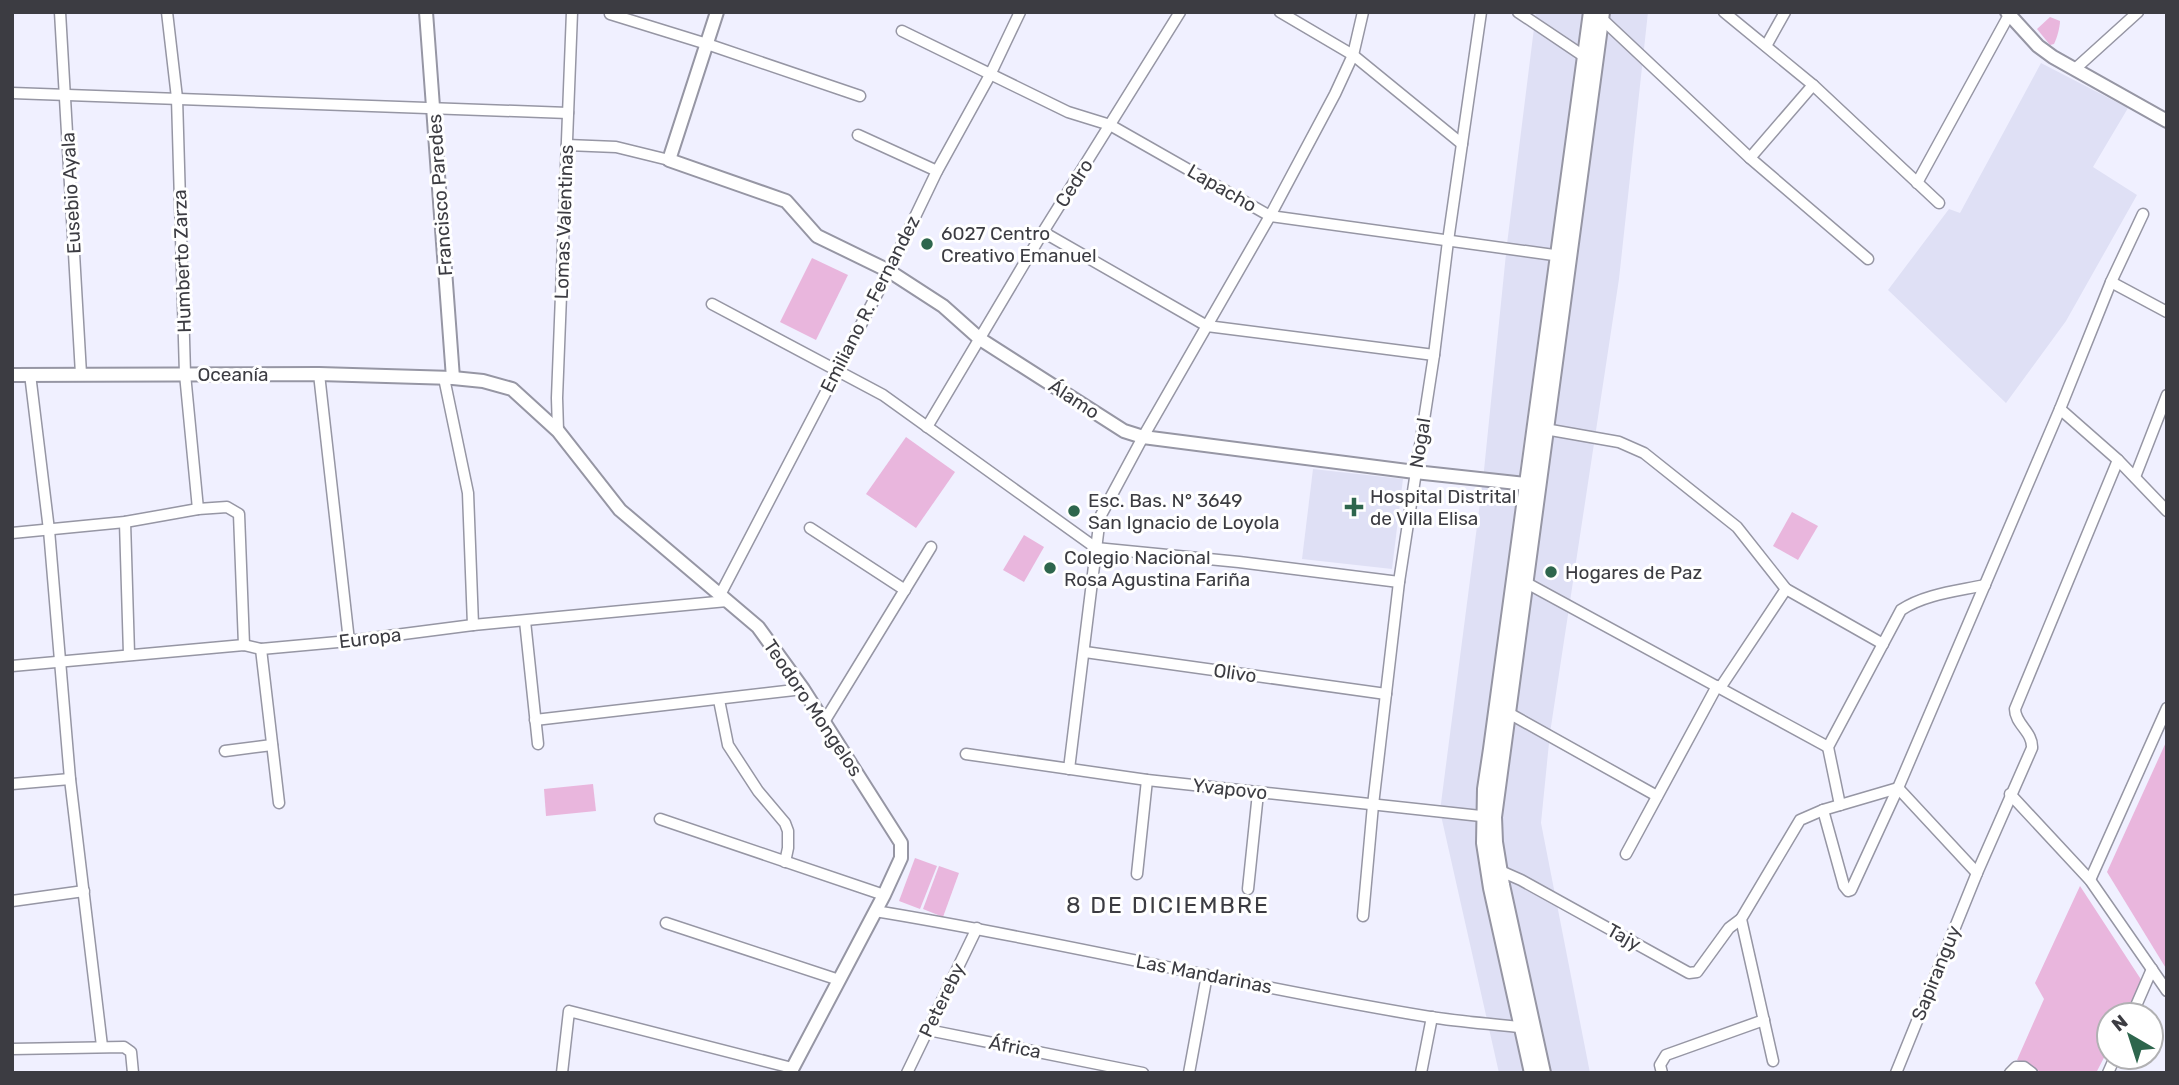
<svg xmlns="http://www.w3.org/2000/svg" width="2179" height="1085" viewBox="0 0 2179 1085" font-family="Rubik,sans-serif">
	<style>
		.built { fill: #dfe0f5 }
		.green { fill: #e9b6dd }
		.lines { fill: none; stroke-linecap: round; stroke-linejoin: round }
		.minor-casing { stroke: #9696a4; stroke-width: 13 }
		.tertiary-casing { stroke: #9696a4; stroke-width: 16 }
		.secondary-casing { stroke: #9696a4; stroke-width: 18 }
		.minor { stroke: #fff; stroke-width: 10 }
		.tertiary { stroke: #fff; stroke-width: 12 }
		.secondary { stroke: #fff; stroke-width: 14 }
		.poi-dot { fill: #2e664d; stroke: #fff; stroke-width: 2.5 }
		.labels { text-anchor: middle; dominant-baseline: central; stroke-width: 6; stroke-linejoin: round; paint-order: stroke }
		.street-label { font-size: 19px; fill: #3c3c42; stroke: #fff }
		.poi-label { font-size: 19px; fill: #3c3c42; stroke: #fff; text-anchor: start }
		.quarter-label { font-size: 23px; letter-spacing: 2px; fill: #3c3c42; stroke: #fff }
	</style>
	<rect width="100%" height="100%" fill="#f0f0ff"/>
	<g class="built">
		<polygon points="1536,12 1585,12 1563,156 1518,483 1478,813 1481,814 1530,1073 1499,1073 1440,811 1483,480 1507,244"/>
		<polygon points="1608,12 1648,12 1619,279 1550,733 1541,823 1590,1073 1545,1073 1497,839"/>
		<polygon points="2041,63 2128,108 2093,167 2137,195 2066,321 2006,403 1888,290 1949,209 1960,213"/>
		<polygon points="1313,469 1403,479 1392,569 1302,559"/>
	</g>
	<g class="green">
		<path d="M 2050,17 L 2060,21 C 2060,27 2057,38 2054,44 L 2050,45 L 2037,29 Z"/>
		<polygon points="812,258 848,275 816,340 780,322"/>
		<polygon points="906,437 955,472 916,528 866,494"/>
		<polygon points="1792,512 1818,526 1798,560 1773,546"/>
		<polygon points="1024,535 1044,547 1024,582 1003,570"/>
		<polygon points="2167,740 2167,970 2107,872"/>
		<polygon points="593,784 596,811 546,816 544,789"/>
		<polygon points="915,858 937,866 920,909 899,901"/>
		<polygon points="939,866 959,873 943,917 923,909"/>
		<polygon points="2080,886 2142,981 2125,1015 2109,1015 2109,1048 2096,1073 2043,1073 2017,1060 2044,999 2035,983"/>
	</g>
	<g class="lines">
		<g class="minor-casing">
			<g id="minor">
				<polyline points="60,12 81,374"/>
				<polyline points="167,12 177,98 185,374 198,509"/>
				<polyline points="1280,12 1353,55 1462,144"/>
				<polyline points="1518,12 1585,57"/>
				<polyline points="1724,12 1813,85 1939,203"/>
				<polyline points="610,14 707,44 860,96"/>
				<polyline points="1601,18 1750,158 1868,259"/>
				<polyline points="902,31 1068,112 1110,125 1270,216 1561,256"/>
				<polyline points="1766,46 1785,12"/>
				<polyline points="2075,69 2138,12"/>
				<polyline points="12,93 568,113"/>
				<polyline points="858,135 937,171"/>
				<polyline points="567,145 616,147 669,160"/>
				<polyline points="1750,158 1813,85"/>
				<polyline points="1917,183 2009,15"/>
				<polyline points="1043,232 1207,326 1434,355"/>
				<polyline points="2111,282 2167,312"/>
				<polyline points="712,304 883,395 1096,548 1239,562 1399,582"/>
				<polyline points="30,374 49,530 70,779 102,1046"/>
				<polyline points="319,374 349,641"/>
				<polyline points="444,378 468,493 473,625"/>
				<polyline points="2060,409 2118,460 2167,511"/>
				<polyline points="927,427 1043,232 1180,12"/>
				<polyline points="1545,429 1619,442 1644,453 1737,527 1786,589 1883,644"/>
				<polyline points="558,431 557,398 572,12"/>
				<polyline points="2135,477 2167,395"/>
				<polyline points="125,522 129,654"/>
				<polyline points="810,528 905,590"/>
				<polyline points="12,533 125,522 198,509 227,507 239,514 244,645"/>
				<polyline points="1521,580 1828,747"/>
				<polyline points="720,595 889,271 937,171 990,75 1020,12"/>
				<polyline points="525,621 538,744"/>
				<polyline points="261,649 279,803"/>
				<polyline points="1085,652 1386,694"/>
				<polyline points="12,666 244,645 261,649 349,641 473,625 727,601"/>
				<polyline points="1720,688 1786,589"/>
				<polyline points="719,700 728,745 758,791 785,823 788,831 788,848 785,862"/>
				<polyline points="1505,711 1657,796"/>
				<polyline points="535,720 803,689"/>
				<polyline points="824,722 931,547"/>
				<polyline points="225,751 272,745"/>
				<polyline points="966,754 1147,780 1490,817"/>
				<polyline points="1069,769 1100,517 1143,437 1270,216 1335,94 1353,55 1363,12"/>
				<polyline points="12,784 70,779"/>
				<polyline points="1898,788 1977,873"/>
				<polyline points="2010,794 2090,880 2167,991"/>
				<path d="M 1840,805 L 1828,747 L 1901,610 C 1925,594 1958,591 1985,585"/>
				<polyline points="1823,810 1844,886 1848,891 1851,890 1898,788 2060,409 2111,282 2143,214"/>
				<polyline points="660,819 884,895"/>
				<polyline points="1626,854 1717,686"/>
				<polyline points="1496,869 1521,880 1689,973 1697,972 1729,928 1741,919"/>
				<polyline points="1137,874 1147,780"/>
				<polyline points="2090,880 2167,708"/>
				<polyline points="1248,889 1258,793"/>
				<polyline points="12,901 84,891"/>
				<path d="M 875,911 C 1061,941 1244,987 1430,1017 C 1462,1022 1494,1024 1526,1028"/>
				<polyline points="1363,916 1373,805 1399,582 1434,355 1448,241 1481,12"/>
				<polyline points="666,923 839,980"/>
				<polyline points="2132,1015 2152,969"/>
				<polyline points="928,1030 1143,1073"/>
				<polyline points="12,1049 124,1047 131,1052 133,1073"/>
				<polyline points="1773,1061 1741,919 1800,820 1823,810 1898,788"/>
				<polyline points="562,1073 569,1011 792,1068"/>
				<polyline points="907,1073 977,928"/>
				<polyline points="1189,1073 1207,975"/>
				<polyline points="1421,1073 1432,1017"/>
				<polyline points="1662,1073 1660,1065 1666,1055 1764,1020"/>
				<path d="M 1896,1073 L 1977,873 L 2032,748 C 2033,732 2015,724 2015,709 L 2118,460"/>
				<polyline points="2010,1073 2016,1067 2024,1067 2032,1073"/>
				<polyline points="2108,1073 2115,1057"/>
			</g>
		</g>
		<g class="tertiary-casing">
			<g id="tertiary">
				<polyline points="426,12 453,378"/>
				<polyline points="717,12 669,160 786,201 817,236 889,271 943,306 980,339 1124,431 1143,437 1415,472 1535,485"/>
				<polyline points="2007,12 2038,46 2053,57 2167,121"/>
				<polyline points="12,375 319,374 453,378 483,381 512,389 558,431 620,510 758,627 803,689 901,843 901,858 884,895 790,1073"/>
			</g>
		</g>
		<g class="secondary-casing">
			<g id="secondary">
				<polyline points="1532,1073 1491,888 1484,843 1485,789 1491,749 1591,12"/>
				<polyline points="1543,1073 1502,885 1495,842 1494,817 1602,12"/>
			</g>
		</g>
		<use href="#minor" class="minor"/>
		<use href="#tertiary" class="tertiary"/>
		<use href="#secondary" class="secondary"/>
	</g>
	<g class="poi-dot">
		<circle cx="927" cy="244" r="7"/>
		<path d="M1350.5 496.5h7v7h7v7h-7v7h-7v-7h-7v-7h7z"/>
		<circle cx="1074" cy="511" r="7"/>
		<circle cx="1050" cy="568" r="7"/>
		<circle cx="1551" cy="572" r="7"/>
	</g>
	<g class="labels">
		<g class="street-label">
			<text transform="translate(1074 183) rotate(-58)">Cedro</text>
			<text transform="translate(1222 188) rotate(30)">Lapacho</text>
			<text transform="translate(71 193) rotate(-93)">Eusebio Ayala</text>
			<text transform="translate(440 195) rotate(-94)">Francisco Paredes</text>
			<text transform="translate(564 222) rotate(-88)">Lomas Valentinas</text>
			<text transform="translate(182 261) rotate(-92)">Humberto Zarza</text>
			<text transform="translate(870 304) rotate(-63)">Emiliano R. Fernandez</text>
			<text x="233" y="374">Oceanía</text>
			<text transform="translate(1074 399) rotate(33)">Álamo</text>
			<text transform="translate(1420 443) rotate(-81)">Nogal</text>
			<text transform="translate(370 638) rotate(-7)">Europa</text>
			<text transform="translate(1235 673) rotate(8)">Olivo</text>
			<text transform="translate(813 708) rotate(56)">Teodoro Mongelos</text>
			<text transform="translate(1230 789) rotate(6)">Yvapovo</text>
			<text transform="translate(1624 937) rotate(29)">Tajy</text>
			<text transform="translate(1936 973) rotate(-68)">Sapiranguy</text>
			<text transform="translate(1204 974) rotate(11)">Las Mandarinas</text>
			<text transform="translate(942 1000) rotate(-64)">Petereby</text>
			<text transform="translate(1015 1047) rotate(11)">África</text>
		</g>
		<g class="poi-label">
			<text x="941" y="233">6027 Centro<tspan x="941" dy="22">Creativo Emanuel</tspan></text>
			<text x="1370" y="496">Hospital Distrital<tspan x="1370" dy="22">de Villa Elisa</tspan></text>
			<text x="1088" y="500">Esc. Bas. N° 3649<tspan x="1088" dy="22">San Ignacio de Loyola</tspan></text>
			<text x="1064" y="557">Colegio Nacional<tspan x="1064" dy="22">Rosa Agustina Fariña</tspan></text>
			<text x="1565" y="572">Hogares de Paz</text>
		</g>
		<g class="quarter-label">
			<text x="1168" y="905">8 DE DICIEMBRE</text>
		</g>
	</g>
	<rect width="2179" height="1085" fill="none" stroke="#3c3c42" stroke-width="28"/>
	<g transform="translate(2130 1036) rotate(321)"><circle r="33" fill="#ffffff" stroke="#b1b1b3" stroke-width="2"/>
	<path d="M0-5L12 26L0 18L-12 26Z" fill="#2e664d"/>
	<text y="-10" font-size="19" font-weight="bold" text-anchor="middle" fill="#3c3c42">N</text>
	</g>
</svg>
